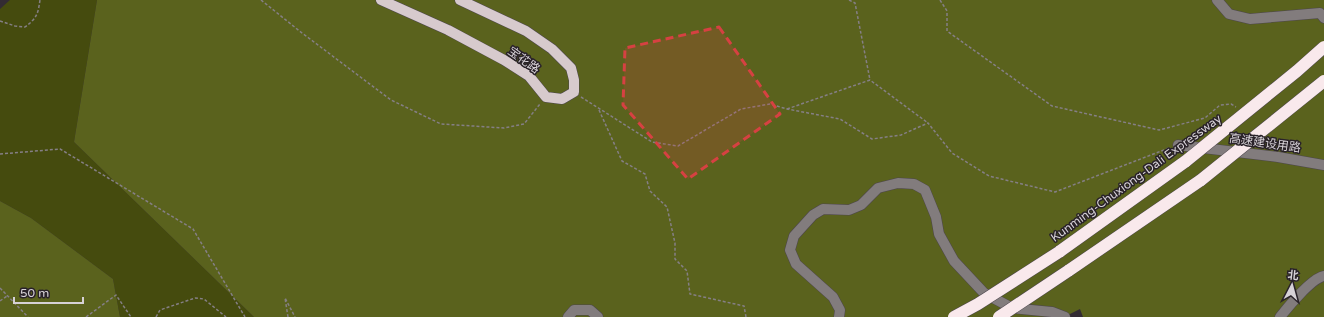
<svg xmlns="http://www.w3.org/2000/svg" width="1324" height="317" viewBox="0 0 1324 317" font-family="'Varela Round','Noto Sans SC',sans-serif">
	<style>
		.green { fill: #454b0e }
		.forest { fill: #5a621d }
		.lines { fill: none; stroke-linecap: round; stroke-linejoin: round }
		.minor-casing { stroke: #4d464d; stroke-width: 11 }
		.major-casing { stroke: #4d464d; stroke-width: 11 }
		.highway-casing { stroke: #4d464d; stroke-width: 13 }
		.path { stroke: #857f85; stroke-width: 1.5; stroke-dasharray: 3 2; stroke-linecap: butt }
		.minor { stroke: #827c7d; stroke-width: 10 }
		.major { stroke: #d7cacd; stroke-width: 10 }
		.highway { stroke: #f9e9ec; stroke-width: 12 }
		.highway-bridge-casing { stroke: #4d464d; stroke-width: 13; stroke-linecap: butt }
		.highway-bridge { stroke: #f9e9ec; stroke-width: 12 }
		.marked { fill: #d64142; fill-opacity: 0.2; stroke: #d64142; stroke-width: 3; stroke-dasharray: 8 5; stroke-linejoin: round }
		.labels { text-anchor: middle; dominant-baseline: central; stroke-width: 3; stroke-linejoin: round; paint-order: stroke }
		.street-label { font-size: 12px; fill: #d6d1d6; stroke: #292229 }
	</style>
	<rect width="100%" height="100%" fill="#332b33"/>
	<polygon class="green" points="10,0 97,0 74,142 254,317 120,317 113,279 31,218 0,201 0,9"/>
	<g class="forest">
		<polygon points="97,0 1324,0 1324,317 1083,317 1080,309 1064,317 254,317 74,142"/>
		<polygon points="0,201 31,218 113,279 120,317 0,317"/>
	</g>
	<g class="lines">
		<g class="minor-casing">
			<g id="minor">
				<polyline points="1217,0 1229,14 1250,19 1320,13 1324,18"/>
				<polyline points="1178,145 1278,157 1324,165"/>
				<polyline points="568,317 574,310 590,310 598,317"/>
				<polyline points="839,317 840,310 833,297 796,264 790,250 794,236 813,215 823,209 849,210 861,205 878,188 898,183 914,184 925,190 936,217 939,234 954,261 984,293 1012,308 1052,312 1065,317"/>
				<path d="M 1280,317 C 1288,307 1312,278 1324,276"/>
			</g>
		</g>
		<g class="major-casing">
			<polyline id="major" points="381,0 448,30 504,60 529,76 546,97 562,99 574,92 574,80 571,68 552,49 526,31 460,0"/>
		</g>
		<g class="highway-casing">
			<g id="highway">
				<polyline points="1059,252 1186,161"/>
				<polyline points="1068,271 1201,180"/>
			</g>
		</g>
		<g class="path">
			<polyline points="261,0 302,33 391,100 441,124 504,128 524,124 540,104"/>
			<polyline points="849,0 855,3 870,80"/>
			<polyline points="940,0 947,11 947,31 1052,106 1159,130 1205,118 1220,105 1231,104 1236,107"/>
			<path d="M 0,21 L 15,26 L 25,27 C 37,18 38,14 40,0"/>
			<polyline points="581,97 652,142 678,146 741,109 770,104 787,109 840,119 872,139 901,135 928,123 952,153 989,176 1055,192 1169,148"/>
			<polyline points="787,109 870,80 928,123"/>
			<polyline points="599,110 622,161 645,174 650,191 667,207 675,243 675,259 687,271 690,294 744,306 746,317"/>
			<polyline points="1268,139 1272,146"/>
			<polyline points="0,154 60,149 193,229 245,317"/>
			<polyline points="0,288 28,317"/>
			<polyline points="0,301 7,296"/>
			<polyline points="86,317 116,295 131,317"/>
			<polyline points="156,317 160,310 195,298 204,299 226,317"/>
			<polyline points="288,317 285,298 295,317"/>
		</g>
		<use href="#minor" class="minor"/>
		<use href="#major" class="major"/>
		<use href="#highway" class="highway"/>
		<g class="highway-bridge-casing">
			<g id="highway-bridge">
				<polyline points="1186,161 1297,71 1324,47"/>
				<polyline points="1201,180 1324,81"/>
				<polyline points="954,317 978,304 1059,252"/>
				<polyline points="999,317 1068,271"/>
			</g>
		</g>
		<use href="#highway-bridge" class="highway-bridge"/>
	</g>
	<path class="marked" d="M 719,27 L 780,114 L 688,179 L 623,105 L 625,48 Z"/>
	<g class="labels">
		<g class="street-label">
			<text transform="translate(524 60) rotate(36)">宝花路</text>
			<text transform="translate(1265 143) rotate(8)">高速建设用路</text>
			<text transform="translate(1136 178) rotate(-36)">Kunming-Chuxiong-Dali Expressway</text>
		</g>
	</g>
	<g transform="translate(1292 285) rotate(6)" stroke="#292229" stroke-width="3" paint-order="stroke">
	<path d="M0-3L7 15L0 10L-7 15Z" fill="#d6d1d6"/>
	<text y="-6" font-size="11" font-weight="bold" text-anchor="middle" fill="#d6d1d6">北</text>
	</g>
	<path d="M14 297v6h69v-6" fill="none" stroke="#d6d1d6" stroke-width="2"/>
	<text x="20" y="297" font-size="12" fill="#d6d1d6" stroke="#292229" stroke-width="3" paint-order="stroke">50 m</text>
</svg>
